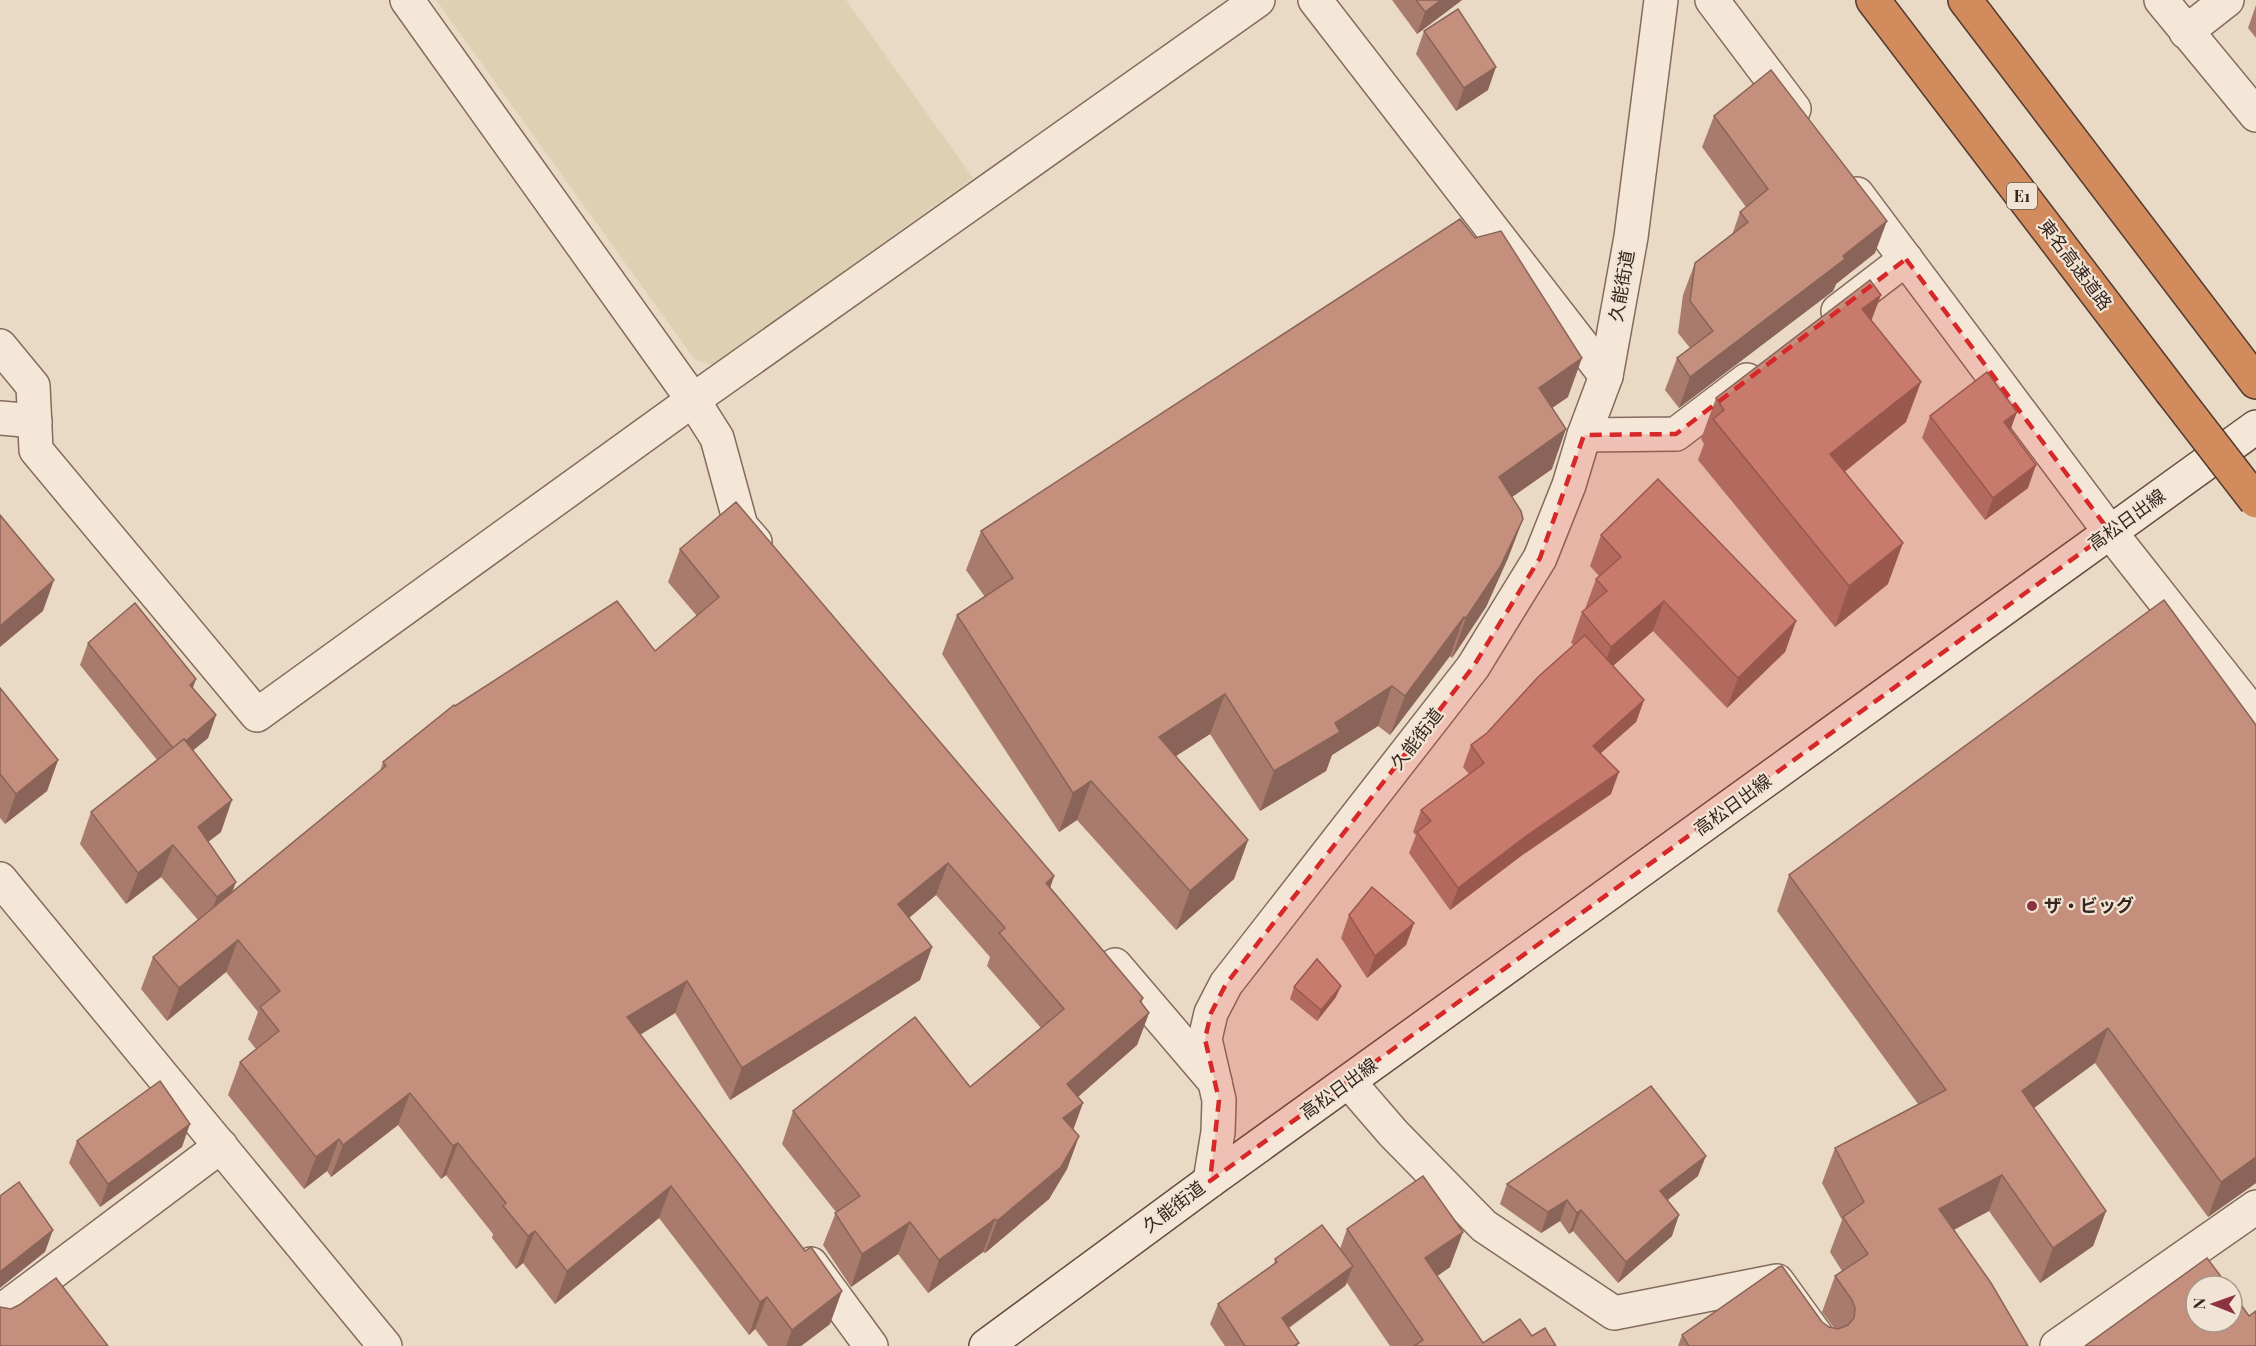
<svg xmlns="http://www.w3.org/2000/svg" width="2256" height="1346" font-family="'Playfair Display','Noto Sans JP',serif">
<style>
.farmland{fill:#dfd0b3}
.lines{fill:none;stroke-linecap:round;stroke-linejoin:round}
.minor-casing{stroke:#836b5d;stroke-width:36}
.tertiary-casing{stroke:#836b5d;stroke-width:36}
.secondary-casing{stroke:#654c40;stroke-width:36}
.motorway-casing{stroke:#513a30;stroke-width:36}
.minor{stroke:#f5e7d7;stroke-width:33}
.tertiary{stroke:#f5e7d7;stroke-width:33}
.secondary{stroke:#f5e7d7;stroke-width:33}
.motorway{stroke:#d28b5d;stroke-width:33}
.motorway-bridge-casing{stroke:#513a30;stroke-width:36;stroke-linecap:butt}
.motorway-bridge{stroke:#d28b5d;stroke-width:33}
.wall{fill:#a97b6c}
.shaded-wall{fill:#8a6458}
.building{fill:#c58f7e;stroke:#8a6458;stroke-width:1.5}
.marked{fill:#d62828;fill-opacity:0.2;stroke:#d62828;stroke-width:4.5;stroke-dasharray:12 8;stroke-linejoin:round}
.poi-dot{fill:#8d3242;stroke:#f2e4d4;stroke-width:2}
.labels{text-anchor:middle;stroke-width:4.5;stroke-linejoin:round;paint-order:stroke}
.shield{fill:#f2e4d4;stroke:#6d5f55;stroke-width:1.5}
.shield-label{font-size:16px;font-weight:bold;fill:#34261f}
.street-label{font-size:18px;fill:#34261f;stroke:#f2e4d4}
.poi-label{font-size:18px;font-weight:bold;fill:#34261f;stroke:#f2e4d4;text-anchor:start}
</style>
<rect width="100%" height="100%" fill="#ead9c5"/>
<polygon class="farmland" points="436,0 846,0 973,178 713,365 695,360"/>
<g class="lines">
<defs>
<g id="minor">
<polyline points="407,0 693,400 717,438 741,526 755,542"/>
<polyline points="1712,0 1794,109"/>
<polyline points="2161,0 2256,115"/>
<polyline points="2186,32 2227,0"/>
<polyline points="1857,194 2110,532 2256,717"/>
<polyline points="1838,311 1906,259"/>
<polyline points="0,346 33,386 36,450 257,715 693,400 1258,0"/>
<polyline points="0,418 35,421"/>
<polyline points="1584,435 1676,434 1747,380"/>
<polyline points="0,879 385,1346"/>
<polyline points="1115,965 1215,1082"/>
<polyline points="1349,1082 1393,1133 1484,1226 1614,1313 1777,1281 1824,1346"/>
<polyline points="1210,1181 1218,1132 1219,1100 1205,1039 1211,1013 1226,984 1473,667 1540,558 1569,485 1584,435 1606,376 1631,237 1661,0"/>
<polyline points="811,1264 871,1346"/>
<polyline points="0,1312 221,1146"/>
<polyline points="2057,1346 2256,1207"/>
</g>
<polyline id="tertiary" points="1315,0 1606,376"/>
<polyline id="secondary" points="986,1346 1210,1181 2256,427"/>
<g id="motorway">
<polyline points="1873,0 2171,391"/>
<polyline points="1965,0 2256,382"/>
</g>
</defs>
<use href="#minor" class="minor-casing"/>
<use href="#tertiary" class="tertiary-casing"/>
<use href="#secondary" class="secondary-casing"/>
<use href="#motorway" class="motorway-casing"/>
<use href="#minor" class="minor"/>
<use href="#tertiary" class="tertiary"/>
<use href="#secondary" class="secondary"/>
<use href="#motorway" class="motorway"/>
<defs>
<polyline id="motorway-bridge" points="2171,391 2256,501"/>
</defs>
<use href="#motorway-bridge" class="motorway-bridge-casing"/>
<use href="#motorway-bridge" class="motorway-bridge"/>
</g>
<g class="wall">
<polygon points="1392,0 1462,0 1417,34"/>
<polygon points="2256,5 2256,38 2248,28"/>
<polygon points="1424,31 1488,90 1456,111 1416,54"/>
<polygon points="1714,116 1875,253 1836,284 1833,291 1679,408 1665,390 1677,358 1690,348 1678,333 1683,295 1695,263 1732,235 1740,212 1746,207 1702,147"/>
<polygon points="1871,321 1906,422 1845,471 1888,584 1835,627 1698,460 1704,444 1701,439 1716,398"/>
<polygon points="1568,397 1552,408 1552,469 1512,497 1523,519 1508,558 1486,607 1452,658 1450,656 1390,735 1378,726 1332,755 1326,771 1260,811 1210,734 1176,756 1248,840 1234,879 1176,930 1077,820 1059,832 942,654 957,615 985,597 966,570 981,531"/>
<polygon points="1930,416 2010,430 2028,488 1985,520 1922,438"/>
<polygon points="1601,535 1796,621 1785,652 1727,708 1653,631 1613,666 1644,700 1636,722 1601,753 1611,794 1521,856 1450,910 1409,853 1416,835 1413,832 1421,810 1469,774 1463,767 1471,745 1487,733 1574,645 1571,643 1582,612 1585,609 1596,579 1599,576 1590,566"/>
<polygon points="680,549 1054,876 1050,888 1149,1013 1137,1045 1078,1097 1073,1130 1079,1136 1067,1169 1049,1199 985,1253 983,1252 928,1293 898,1254 851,1287 823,1245 836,1212 782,1144 793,1111 970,1087 1041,1028 987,966 990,957 936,895 909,918 932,947 920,980 730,1100 675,1013 640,1035 830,1324 801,1346 768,1346 755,1329 749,1335 659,1218 555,1304 523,1263 516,1269 492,1238 493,1234 446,1175 441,1179 398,1125 331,1177 327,1171 304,1189 228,1095 240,1062 256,1049 248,1039 258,1012 226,972 167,1021 141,989 153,957 198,920 161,877 126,904 80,844 91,812 157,760 80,665 88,643 193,689 216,715 208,738 193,750 221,832 208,842 232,892 380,771 383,762 455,706 655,651 697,616 668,582"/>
<polygon points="0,688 58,760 47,791 5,824 0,818"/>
<polygon points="2256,725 2256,1183 2208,1217 2095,1063 2034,1108 2106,1211 2093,1246 2040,1283 1989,1211 1954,1230 2028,1346 1678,1346 1682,1335 1822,1322 1829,1327 1834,1328 1822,1312 1835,1276 1842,1271 1830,1252 1842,1220 1822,1183 1835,1148 1918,1104 1777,911 1789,875"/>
<polygon points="1349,915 1414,923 1406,945 1367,978 1341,938"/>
<polygon points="1294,987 1336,997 1317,1021 1290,999"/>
<polygon points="77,1141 182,1147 100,1207 69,1163"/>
<polygon points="1698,1176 1668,1200 1672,1236 1618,1283 1573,1231 1569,1234 1560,1221 1541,1233 1500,1204 1507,1184"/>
<polygon points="1347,1229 1450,1267 1437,1276 1483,1343 1532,1336 1556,1346 1390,1346 1347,1283 1345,1286 1289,1328 1298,1346 1225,1346 1210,1324 1218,1304 1274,1264 1275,1259 1340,1249"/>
</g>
<g class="shaded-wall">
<polygon points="1441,0 1462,0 1417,34 1425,12"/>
<polygon points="1496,67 1488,90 1456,111 1464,88"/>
<polygon points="1887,221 1875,253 1836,284 1833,291 1679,408 1690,377"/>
<polygon points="1881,295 1866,335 1862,309"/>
<polygon points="1582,358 1568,397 1524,427 1539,388"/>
<polygon points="1921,382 1906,422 1816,495 1830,454"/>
<polygon points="2017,412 2009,434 2004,422"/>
<polygon points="1566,429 1552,469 1485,516 1499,477"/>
<polygon points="2036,465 2028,488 1985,520 1993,498"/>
<polygon points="1523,519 1508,558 1486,607 1452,658 1466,618"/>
<polygon points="1903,543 1888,584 1835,627 1849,586"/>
<polygon points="54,580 43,611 0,647 0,626"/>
<polygon points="1664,601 1653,631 1600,677 1611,647"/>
<polygon points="1464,617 1450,656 1390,735 1405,696"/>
<polygon points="1796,621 1785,652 1727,708 1738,678"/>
<polygon points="196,679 188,702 190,685"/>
<polygon points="1392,686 1378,726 1332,755 1326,771 1260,811 1274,771 1335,723"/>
<polygon points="1225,694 1210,734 1145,776 1159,737"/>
<polygon points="1644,700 1636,722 1585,767 1593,746"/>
<polygon points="216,715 208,738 167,772 175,750"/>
<polygon points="58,760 47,791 5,824 16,794"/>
<polygon points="1619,772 1611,794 1521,856 1450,910 1458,888 1529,834"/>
<polygon points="1091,781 1077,820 1059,832 1073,793"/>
<polygon points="232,800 221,832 186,859 198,827"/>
<polygon points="1248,840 1234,879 1176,930 1190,891"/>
<polygon points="173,845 161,877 126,904 138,873"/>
<polygon points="948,863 936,895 886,937 898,904"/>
<polygon points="1054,876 1043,909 1046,883"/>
<polygon points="236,882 224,914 205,928 217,897"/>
<polygon points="1414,923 1406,945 1367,978 1375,956"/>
<polygon points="238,940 226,972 167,1021 179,988"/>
<polygon points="932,947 920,980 730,1100 742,1068"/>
<polygon points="687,981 675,1013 615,1050 627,1017"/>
<polygon points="1341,986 1336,997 1317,1021 1321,1010"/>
<polygon points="1143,998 1133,1027 1149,1013 1137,1045 1056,1116 1067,1084"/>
<polygon points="2108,1028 2095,1063 2009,1126 2022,1091"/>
<polygon points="410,1093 398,1125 331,1177 343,1145"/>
<polygon points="1083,1103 1071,1136 1063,1118"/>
<polygon points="190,1124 182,1147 100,1207 108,1184"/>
<polygon points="1079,1136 1067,1169 1049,1199 985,1253 997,1221"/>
<polygon points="339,1139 327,1171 304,1189 316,1157"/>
<polygon points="458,1143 446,1175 441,1179 453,1146"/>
<polygon points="1706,1156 1698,1176 1653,1211 1660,1191"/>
<polygon points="2256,1157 2256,1183 2208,1217 2221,1182"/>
<polygon points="2002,1175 1989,1211 1926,1244 1939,1209"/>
<polygon points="671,1186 659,1218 555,1304 567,1271"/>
<polygon points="1567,1200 1560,1221 1541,1233 1548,1212"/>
<polygon points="1581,1210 1573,1231 1569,1234 1577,1213"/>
<polygon points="2106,1211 2093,1246 2040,1283 2053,1248"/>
<polygon points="1679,1215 1672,1236 1618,1283 1626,1262"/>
<polygon points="995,1219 983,1252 928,1293 939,1260"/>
<polygon points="910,1222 898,1254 851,1287 862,1254"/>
<polygon points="53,1230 45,1252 0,1288 0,1272"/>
<polygon points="535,1231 523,1263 516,1269 528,1236"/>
<polygon points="1463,1232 1450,1267 1412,1294 1425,1258"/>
<polygon points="1353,1266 1345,1286 1274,1338 1282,1318"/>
<polygon points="842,1291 830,1324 801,1346 786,1346 792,1330"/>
<polygon points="767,1297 755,1329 749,1335 760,1302"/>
</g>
<g class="building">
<polygon points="1416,0 1441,0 1425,12"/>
<polygon points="1458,9 1496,67 1464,88 1424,31"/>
<polygon points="1771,70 1887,221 1843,256 1845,259 1690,377 1677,358 1713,331 1690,301 1695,263 1748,222 1740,212 1768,189 1714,116"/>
<polygon points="1460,219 1475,238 1501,231 1582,358 1539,388 1566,429 1499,477 1521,511 1523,519 1500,567 1466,618 1464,617 1405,696 1392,686 1335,723 1340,732 1274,771 1225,694 1159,737 1248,840 1190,891 1091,781 1073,793 957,615 1013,578 981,531"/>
<polygon points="1870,280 1881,295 1862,309 1921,382 1830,454 1903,543 1849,586 1713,419 1724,410 1716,398"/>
<polygon points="1987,372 2017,412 2004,422 2036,465 1993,498 1930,416"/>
<polygon points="1658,479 1796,621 1738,678 1664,601 1611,647 1582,612 1607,591 1596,579 1621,557 1601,535"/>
<polygon points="736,502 1054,876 1046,883 1143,998 1140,1001 1149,1013 1067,1084 1083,1103 1063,1118 1079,1136 1061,1167 997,1221 995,1219 939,1260 910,1222 862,1254 835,1213 860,1196 793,1111 915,1017 970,1087 1064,1009 999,933 1005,928 948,863 898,904 932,947 742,1068 687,981 627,1017 805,1251 811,1247 842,1291 792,1330 767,1297 760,1302 671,1186 567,1271 535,1231 528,1236 503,1206 506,1203 458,1143 453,1146 410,1093 343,1145 339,1139 316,1157 240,1062 279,1031 260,1007 280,991 238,940 179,988 153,957 386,766 383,762 454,705 455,706 617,601 655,651 719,597 680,549"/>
<polygon points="0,515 54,580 0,626"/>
<polygon points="2164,600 2256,725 2256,1157 2221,1182 2108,1028 2022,1091 2106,1211 2053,1248 2002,1175 1939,1209 1991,1283 2028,1346 1689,1346 1682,1335 1779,1267 1782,1266 1822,1322 1829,1327 1838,1329 1848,1325 1854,1318 1855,1308 1852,1300 1835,1276 1868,1254 1843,1217 1864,1202 1835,1148 1946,1090 1789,875"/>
<polygon points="135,603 196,679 190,685 216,715 186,741 184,739 173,748 88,643"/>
<polygon points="1585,635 1644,700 1593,746 1619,772 1529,834 1458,888 1417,832 1431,821 1421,810 1484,763 1471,745 1487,733 1538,677"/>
<polygon points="0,688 58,760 16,794 0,774"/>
<polygon points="184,739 232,800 198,827 236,882 217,897 173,845 138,873 91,812"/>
<polygon points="1372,887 1414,923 1375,956 1349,915"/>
<polygon points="1317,959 1341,986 1321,1010 1294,987"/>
<polygon points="160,1081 190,1124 108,1184 77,1141"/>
<polygon points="1651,1086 1706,1156 1660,1191 1679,1215 1626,1262 1581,1210 1577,1213 1567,1200 1548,1212 1507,1184"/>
<polygon points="1423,1176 1463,1232 1425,1258 1483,1343 1520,1319 1532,1336 1545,1328 1556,1346 1414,1346 1423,1340 1347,1229"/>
<polygon points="19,1182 53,1230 0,1272 0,1196"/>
<polygon points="1322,1225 1353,1266 1282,1318 1299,1343 1294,1346 1245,1346 1218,1304 1277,1262 1275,1259"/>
<polygon points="2207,1258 2228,1286 2196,1286 2196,1322 2232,1322 2232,1292 2249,1316 2256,1311 2256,1346 2085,1346"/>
<polygon points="56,1278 108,1346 0,1346 0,1307 11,1309 19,1305"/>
</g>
<path class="marked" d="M1906,259L2110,532L1210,1181L1219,1100L1205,1039L1211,1013L1226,984L1473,667L1540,558L1584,435L1676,434Z"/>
<circle class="poi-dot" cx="2032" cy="906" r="6"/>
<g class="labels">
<rect class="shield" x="2007" y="183" width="30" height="26" rx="4.5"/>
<g class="shield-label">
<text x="2022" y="202">E1</text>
</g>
<g class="street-label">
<text transform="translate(2075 265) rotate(53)" y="6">東名高速道路</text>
<text transform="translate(1622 286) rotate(-80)" y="6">久能街道</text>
<text transform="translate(2127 520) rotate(-36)" y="6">高松日出線</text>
<text transform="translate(1417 739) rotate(-52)" y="6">久能街道</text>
<text transform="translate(1733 805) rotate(-36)" y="6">高松日出線</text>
<text transform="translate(1339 1089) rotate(-36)" y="6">高松日出線</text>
<text transform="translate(1174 1207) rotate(-37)" y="6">久能街道</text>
</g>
<g class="poi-label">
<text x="2044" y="912">ザ・ビッグ</text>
</g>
</g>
<g transform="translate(2214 1304) rotate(271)"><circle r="28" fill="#f2e4d4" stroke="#a6988c" stroke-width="1.5"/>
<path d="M0-4.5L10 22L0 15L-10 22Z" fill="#8d3242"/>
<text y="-9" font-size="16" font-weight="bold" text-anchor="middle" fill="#34261f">N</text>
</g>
</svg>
